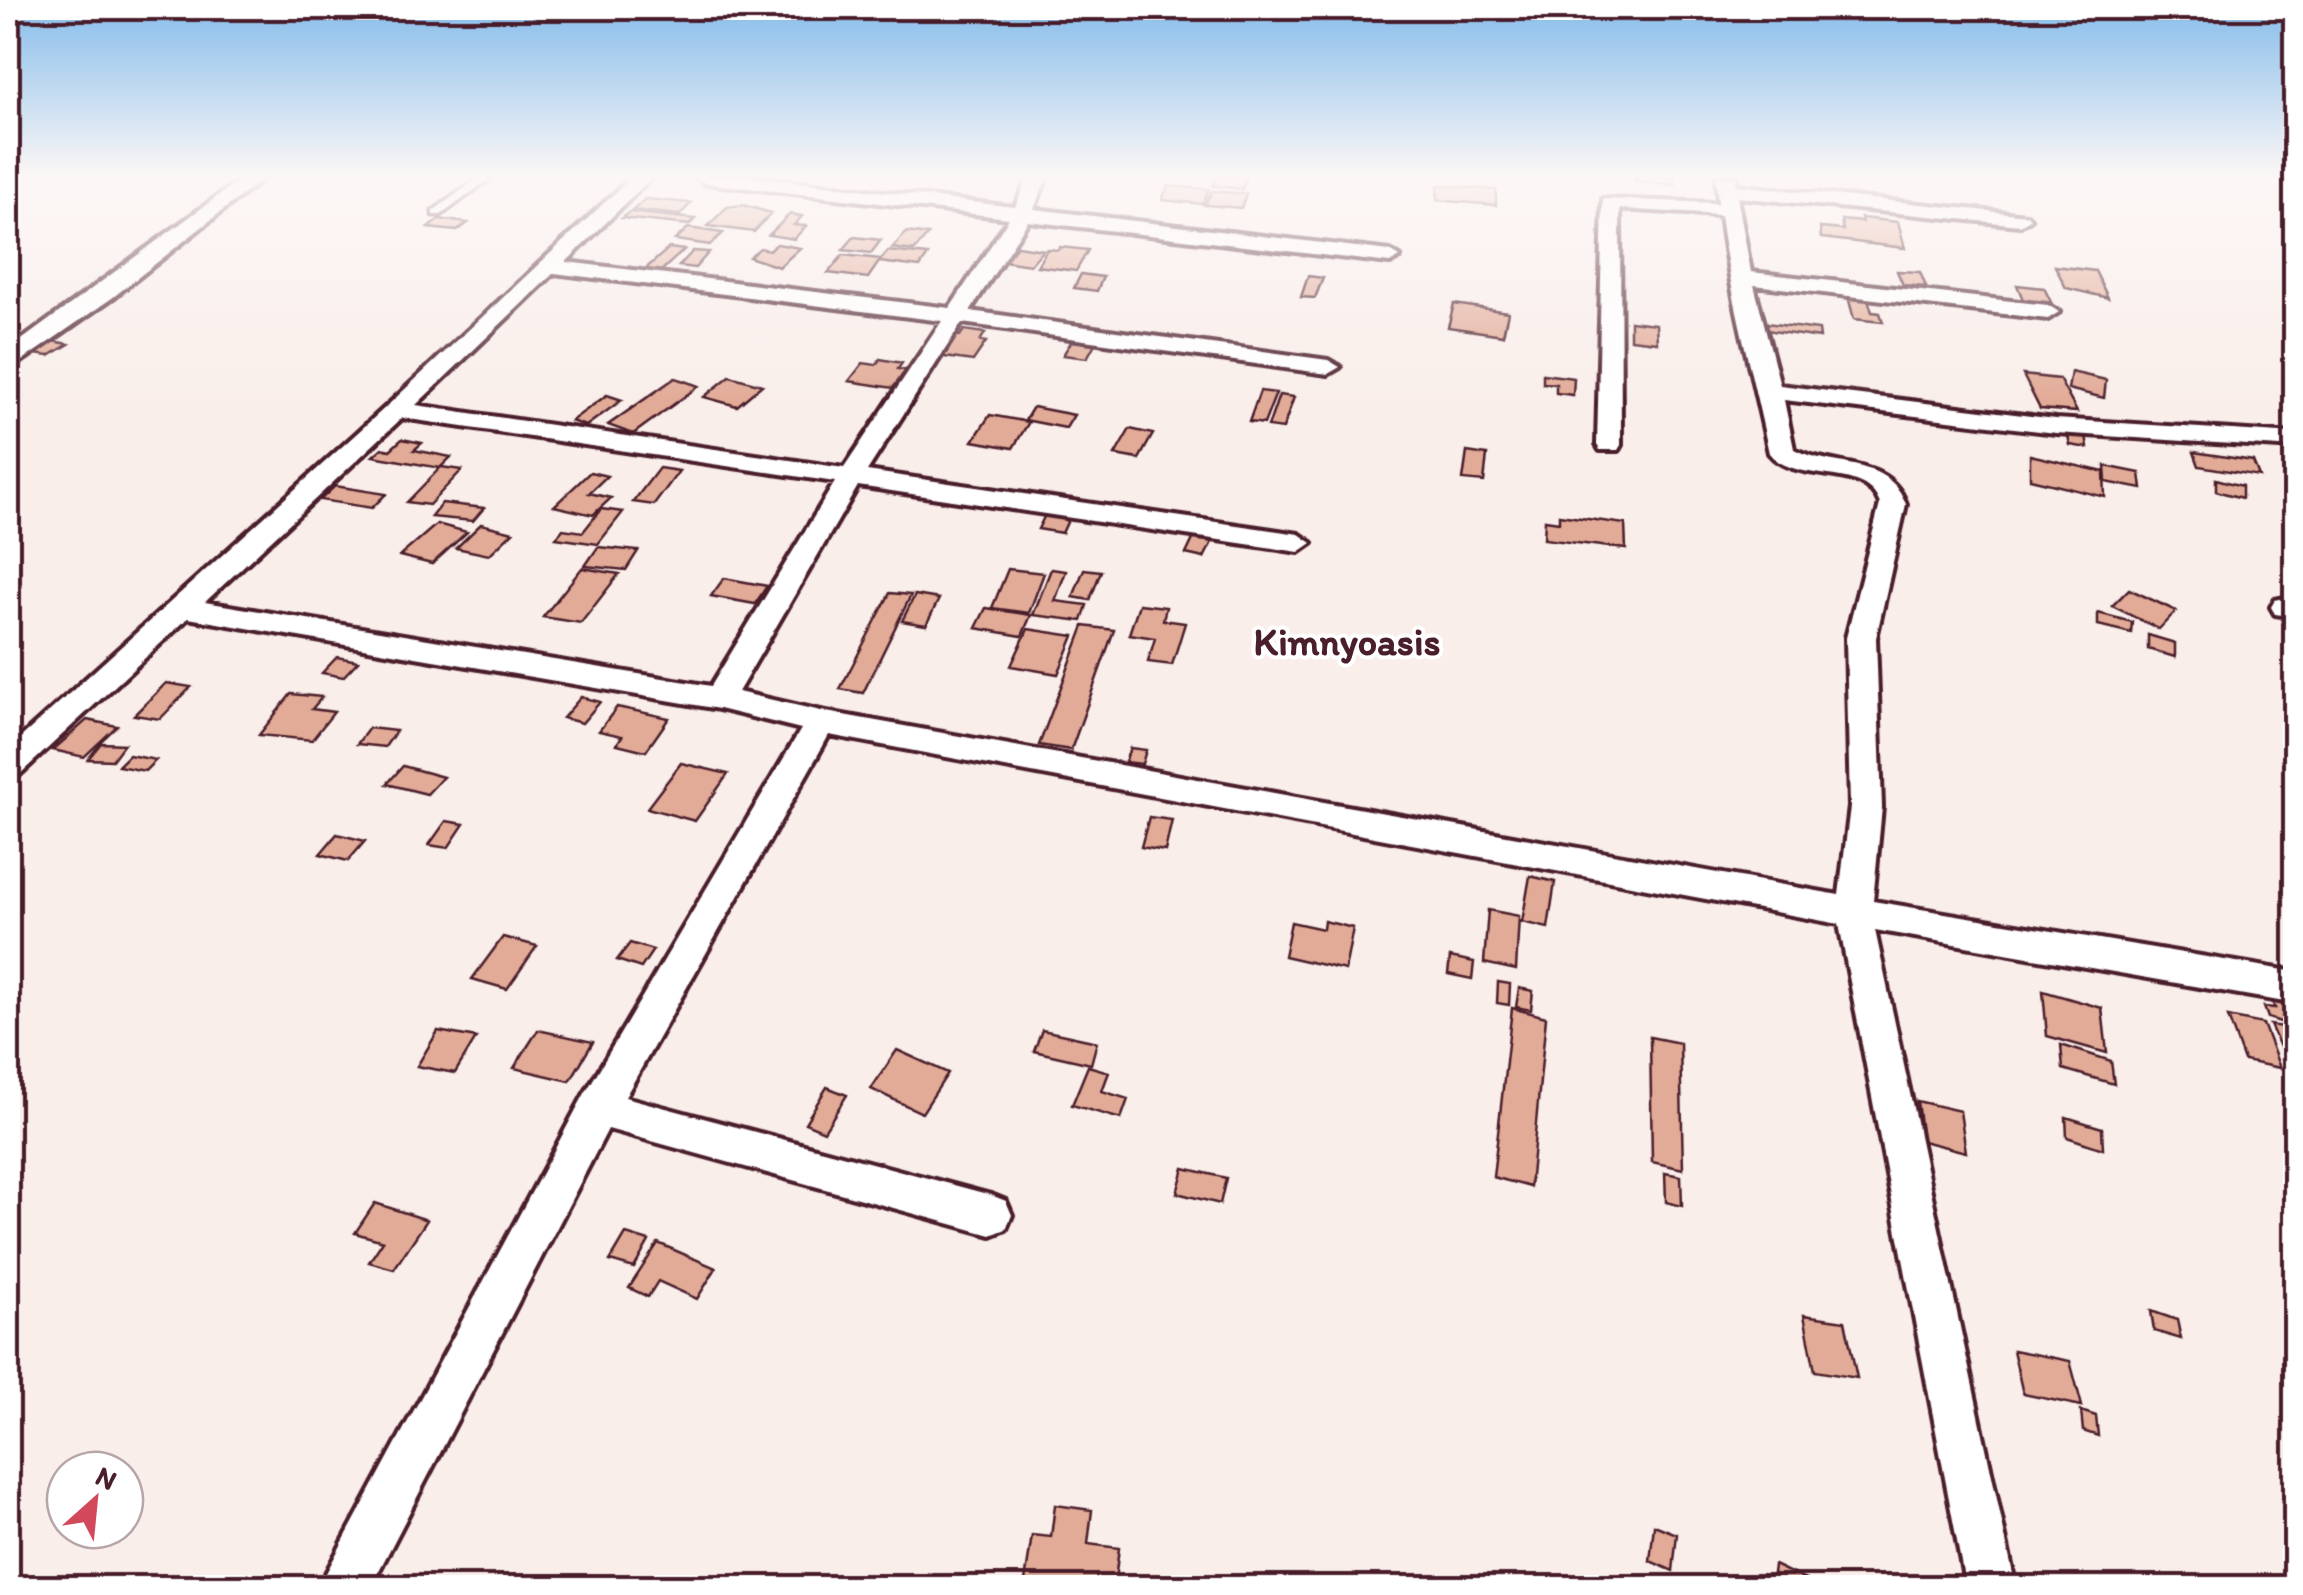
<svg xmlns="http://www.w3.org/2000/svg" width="2303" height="1595" font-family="Itim,sans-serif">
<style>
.building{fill:#e2ab97;stroke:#4a1f2b;stroke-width:2.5}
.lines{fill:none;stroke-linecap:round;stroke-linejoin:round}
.service-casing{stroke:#4a1f2b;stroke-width:7}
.minor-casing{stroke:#4a1f2b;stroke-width:8}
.service{fill:#fff;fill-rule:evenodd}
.minor{fill:#fff;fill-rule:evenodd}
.labels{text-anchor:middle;stroke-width:8;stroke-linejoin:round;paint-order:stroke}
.quarter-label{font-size:38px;font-weight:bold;fill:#4a1f2b;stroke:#fff}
</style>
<rect width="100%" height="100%" fill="#f9eeea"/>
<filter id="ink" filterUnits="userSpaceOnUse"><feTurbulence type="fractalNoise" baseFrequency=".01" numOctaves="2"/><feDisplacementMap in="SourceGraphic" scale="20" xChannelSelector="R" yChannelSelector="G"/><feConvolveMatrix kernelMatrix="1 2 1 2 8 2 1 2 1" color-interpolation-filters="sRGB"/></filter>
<g filter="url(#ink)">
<g class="building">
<polygon points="1217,177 1247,177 1242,189 1213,186"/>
<polygon points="1635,177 1674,177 1675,185 1635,181"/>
<polygon points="1438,185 1496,190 1496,205 1437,200"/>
<polygon points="1168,186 1209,189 1203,204 1162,200"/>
<polygon points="1212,191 1246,194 1241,208 1205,205"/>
<polygon points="645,199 691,203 680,215 633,210"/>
<polygon points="743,205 771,213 754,232 708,226 727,207"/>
<polygon points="629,212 695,219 689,225 622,218"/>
<polygon points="790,214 802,216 794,225 806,226 794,239 769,235"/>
<polygon points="1861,218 1898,222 1905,248 1821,238 1820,228 1843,230 1841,220 1862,222"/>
<polygon points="439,219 468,223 457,231 428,228"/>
<polygon points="688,228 723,233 710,245 675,240"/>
<polygon points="907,232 928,235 914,251 892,248"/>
<polygon points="854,237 881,240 871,253 843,250"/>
<polygon points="777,244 800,248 779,267 749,257 760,248 769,250"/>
<polygon points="1017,246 1043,250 1030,265 1004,261"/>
<polygon points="1060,247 1088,250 1076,271 1037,266 1047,249 1058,250"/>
<polygon points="669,248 684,250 660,272 644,270"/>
<polygon points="693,251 709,252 695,268 679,266"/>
<polygon points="888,251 928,255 920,267 879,262"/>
<polygon points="843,255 881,259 868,278 828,273"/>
<polygon points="2055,266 2095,271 2108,298 2066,288"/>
<polygon points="1897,271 1920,272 1926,287 1903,285"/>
<polygon points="1081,274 1103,277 1097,291 1074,288"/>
<polygon points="1308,276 1323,278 1315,298 1301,297"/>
<polygon points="2017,285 2044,288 2052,304 2024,302"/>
<polygon points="1847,293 1867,296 1872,312 1880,313 1883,322 1854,319"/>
<polygon points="1454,304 1508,312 1503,335 1448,327"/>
<polygon points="1630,321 1656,324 1657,342 1630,339"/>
<polygon points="1766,323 1819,330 1820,338 1766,330"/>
<polygon points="964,330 985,333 980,341 986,342 973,361 937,356 951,335 960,336"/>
<polygon points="1074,337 1097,340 1087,358 1063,355"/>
<polygon points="53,341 69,344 49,356 34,354"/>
<polygon points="880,359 902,363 898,369 906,370 893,388 849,381 863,363 876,365"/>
<polygon points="2071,372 2106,380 2104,398 2068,389"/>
<polygon points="1543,374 1574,378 1573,395 1556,393 1556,384 1543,383"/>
<polygon points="2023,375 2059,379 2077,412 2040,409"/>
<polygon points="730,376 762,385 737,406 704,397"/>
<polygon points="675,378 699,386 633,434 608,425"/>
<polygon points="1260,391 1276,393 1264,424 1249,422"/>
<polygon points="607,395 622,400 586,426 571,421"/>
<polygon points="1279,395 1294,397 1283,429 1268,427"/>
<polygon points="1033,407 1074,415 1066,428 1025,420"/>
<polygon points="990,415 1029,422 1013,448 973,441"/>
<polygon points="1130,429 1153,434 1139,459 1115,455"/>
<polygon points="2067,431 2086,434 2088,448 2070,445"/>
<polygon points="402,439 422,443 414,450 451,457 440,468 373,456 382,448 390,450"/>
<polygon points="1467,452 1487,455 1484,482 1463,480"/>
<polygon points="2194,452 2253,461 2259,476 2199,466"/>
<polygon points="2030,455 2104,472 2105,497 2030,479"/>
<polygon points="2105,466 2140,473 2142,489 2106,482"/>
<polygon points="441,467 462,470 429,505 407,502"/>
<polygon points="659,468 679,471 654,505 633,502"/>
<polygon points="590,472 607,476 589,493 611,498 593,515 554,506"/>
<polygon points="2216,479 2242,486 2242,498 2216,491"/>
<polygon points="335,486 386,494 372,508 320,500"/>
<polygon points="442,503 484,508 473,521 431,517"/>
<polygon points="601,509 623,512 598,544 556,538 563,529 583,532"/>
<polygon points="1045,515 1069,518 1062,533 1038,529"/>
<polygon points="1559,515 1625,524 1626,549 1544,539 1545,520 1559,522"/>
<polygon points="437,524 467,532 432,564 400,556"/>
<polygon points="481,524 513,532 489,555 456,548"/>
<polygon points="1195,535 1214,538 1204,558 1186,554"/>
<polygon points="598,547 638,551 626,570 585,566"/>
<polygon points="582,568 619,574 581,623 543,617"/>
<polygon points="1008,569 1044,573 1029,613 992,608"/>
<polygon points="1051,569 1066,571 1055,601 1087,605 1082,621 1033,615"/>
<polygon points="1084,569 1101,571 1090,600 1073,597"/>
<polygon points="724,578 767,586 755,604 711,596"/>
<polygon points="2129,589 2176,611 2159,629 2112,606"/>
<polygon points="890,593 911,595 863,693 840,689"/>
<polygon points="915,595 939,599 926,625 902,621"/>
<polygon points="1139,604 1166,607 1163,620 1185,623 1172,665 1148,662 1155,638 1129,634"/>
<polygon points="986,608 1031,615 1022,636 976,628"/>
<polygon points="2098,613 2132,622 2131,633 2098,625"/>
<polygon points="1084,626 1114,630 1071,750 1039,745"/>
<polygon points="1028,629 1074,636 1058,674 1011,666"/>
<polygon points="2148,635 2175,643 2175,657 2148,649"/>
<polygon points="337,657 358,661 343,677 322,673"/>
<polygon points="166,683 191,687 160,719 134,715"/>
<polygon points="291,694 322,697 312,709 334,712 312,740 259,735"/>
<polygon points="581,697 600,702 582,723 563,718"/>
<polygon points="617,707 669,718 646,751 617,744 622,736 599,731"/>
<polygon points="87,720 117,726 84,757 53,750"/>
<polygon points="369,728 396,731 385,747 357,744"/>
<polygon points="101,743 124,744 112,760 88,759"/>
<polygon points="1130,748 1146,750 1142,764 1125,762"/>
<polygon points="129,755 156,760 145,771 118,766"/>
<polygon points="681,763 728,774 695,821 647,808"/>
<polygon points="403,766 443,777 427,794 387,784"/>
<polygon points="1149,817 1172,820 1165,851 1141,847"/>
<polygon points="446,821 464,824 448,848 429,845"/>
<polygon points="337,834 365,841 348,861 320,854"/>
<polygon points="1530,876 1555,882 1548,928 1522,922"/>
<polygon points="1488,910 1519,916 1516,970 1484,963"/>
<polygon points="1324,921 1353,928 1345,970 1284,956 1291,922 1323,929"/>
<polygon points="503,937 537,946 507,989 472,979"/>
<polygon points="630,943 653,950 641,968 617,960"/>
<polygon points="1450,957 1474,962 1472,979 1448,974"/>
<polygon points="1498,982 1510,984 1509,1005 1497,1003"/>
<polygon points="1519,988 1533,991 1531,1010 1516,1007"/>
<polygon points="2043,991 2102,1008 2107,1053 2047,1036"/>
<polygon points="2272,1002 2296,1005 2296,1027 2268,1018 2264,1007 2275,1008"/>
<polygon points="1512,1008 1546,1017 1530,1187 1493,1177"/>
<polygon points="2228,1017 2263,1024 2280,1068 2244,1061"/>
<polygon points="2270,1025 2296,1029 2296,1063 2290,1051 2281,1049"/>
<polygon points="538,1030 593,1042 570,1081 514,1068"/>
<polygon points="1042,1030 1097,1042 1091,1064 1034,1051"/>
<polygon points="438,1031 476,1038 455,1073 417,1066"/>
<polygon points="1650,1037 1680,1043 1683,1169 1652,1162"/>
<polygon points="2061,1045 2111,1061 2114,1084 2063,1069"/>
<polygon points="897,1050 948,1073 922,1113 871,1089"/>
<polygon points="1088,1066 1109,1072 1102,1091 1128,1099 1121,1119 1072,1105"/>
<polygon points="827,1087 847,1095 824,1131 805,1123"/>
<polygon points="1917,1101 1960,1111 1966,1152 1922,1141"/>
<polygon points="2066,1117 2102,1128 2103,1149 2067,1137"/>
<polygon points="1184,1168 1226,1178 1220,1204 1177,1193"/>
<polygon points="1665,1173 1681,1176 1682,1206 1666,1202"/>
<polygon points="375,1203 427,1220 394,1269 369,1262 383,1241 355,1233"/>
<polygon points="626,1234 649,1241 634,1268 610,1261"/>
<polygon points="658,1243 716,1268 697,1299 658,1281 648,1297 629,1288"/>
<polygon points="2151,1311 2177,1320 2181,1339 2154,1331"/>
<polygon points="1804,1315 1845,1321 1857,1378 1815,1371"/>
<polygon points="2013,1350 2070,1361 2082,1406 2023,1394"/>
<polygon points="2081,1411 2096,1416 2098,1436 2083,1431"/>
<polygon points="1055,1505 1092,1510 1088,1544 1119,1548 1114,1588 1024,1588 1032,1535 1051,1537"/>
<polygon points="1654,1525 1677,1534 1673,1571 1650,1561"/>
<polygon points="1774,1565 1814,1584 1813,1588 1783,1588 1772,1582"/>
</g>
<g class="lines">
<defs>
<polygon id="service" points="480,177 492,177 441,215 433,215 433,211"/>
<g id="minor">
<polygon points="244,177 265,177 112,298 16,365 8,367 8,350"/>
<path d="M632,177H652L566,262L950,308L1009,218L705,183L696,177H755L1015,207L1028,177H1047L1034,209L1390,251L1400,257L1390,263L1028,221L970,311L1328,360L1340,367L1328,374L962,323L867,471L1299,534L1312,543L1299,552L858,486L738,692L821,711L1839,895L1850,807L1846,638L1880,504C1866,462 1796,486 1769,453C1752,373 1730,294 1720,215L1620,209L1621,445L1618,450H1600L1597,445L1603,199L1718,203L1716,177H1736V185L2027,215L2030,219L2020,225L1737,197L1751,272L2048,305L2059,312L2048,319L1754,285L1780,385L2056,419L2296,434V448L2056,433L1784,400L1794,449C1832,469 1889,456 1906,504L1876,638L1882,807L1873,901L2296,972V1004L1875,930L2016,1588H1966L1839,924L829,735L625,1097L991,1195L1006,1201L1012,1215L1006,1229L991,1235L608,1129L370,1588H318L584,1095L801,729L719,709L188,618L19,775L8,779V749L388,405ZM554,273L942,321L844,468L416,405ZM402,418L835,482L711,686L205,602Z"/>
<polygon points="2285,598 2296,598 2296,617 2275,614 2271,607 2275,600"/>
</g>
</defs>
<use href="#service" class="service-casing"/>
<use href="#minor" class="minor-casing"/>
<use href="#service" class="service"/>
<use href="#minor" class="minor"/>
</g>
</g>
<linearGradient id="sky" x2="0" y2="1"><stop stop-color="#85bceb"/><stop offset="0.44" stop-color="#fcf7f6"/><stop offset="1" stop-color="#fcf7f6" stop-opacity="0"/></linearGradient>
<rect width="2303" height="400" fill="url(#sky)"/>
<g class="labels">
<g class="quarter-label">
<text x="1347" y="655">Kimnyoasis</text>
</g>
</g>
<rect width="2303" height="1595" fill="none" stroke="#fff" stroke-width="40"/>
<rect x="20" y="20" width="2263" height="1555" fill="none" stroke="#4a1f2b" stroke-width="4" filter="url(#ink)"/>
<g transform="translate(95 1500) rotate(27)"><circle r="48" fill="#ffffff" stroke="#b7a5aa" stroke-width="2.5"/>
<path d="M0-8L18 38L0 25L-18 38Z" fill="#d1495b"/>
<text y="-15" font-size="28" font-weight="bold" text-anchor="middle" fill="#4a1f2b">N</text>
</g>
</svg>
